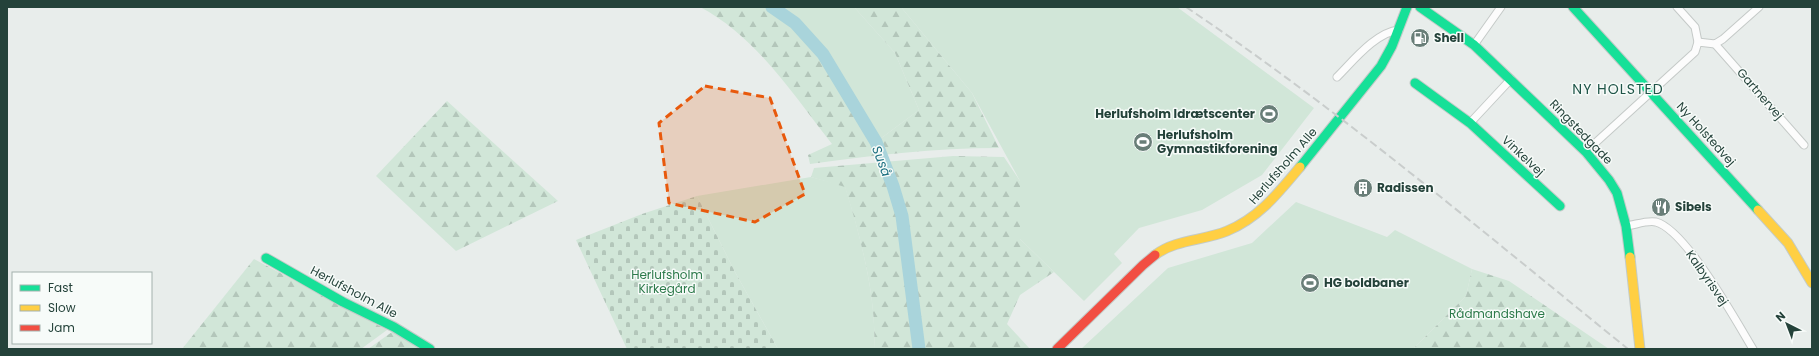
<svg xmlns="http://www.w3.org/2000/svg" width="1819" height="356" font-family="Poppins,sans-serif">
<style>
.green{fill:#d1e6d8}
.forest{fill:url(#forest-firs)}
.cemetery{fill:url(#cemetery-stones)}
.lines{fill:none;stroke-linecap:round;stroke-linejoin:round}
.river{stroke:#a9d4db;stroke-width:13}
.street-casing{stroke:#c5cac8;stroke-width:9}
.fast-casing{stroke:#c3cbc8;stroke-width:11}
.slow-casing{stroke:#c3cbc8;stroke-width:11}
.jam-casing{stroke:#c3cbc8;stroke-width:11}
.street{stroke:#fcfcfc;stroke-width:7}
.fast{stroke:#16e098;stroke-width:9}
.slow{stroke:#ffcf43;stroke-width:9}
.jam{stroke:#f24e42;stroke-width:9}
.rail{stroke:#c9cdcc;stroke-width:2;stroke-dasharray:8 4;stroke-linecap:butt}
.marked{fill:#e8590c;fill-opacity:0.2;stroke:#e8590c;stroke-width:3;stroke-dasharray:8 5;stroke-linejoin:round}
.labels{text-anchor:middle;stroke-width:3;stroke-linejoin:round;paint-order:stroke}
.poi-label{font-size:12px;font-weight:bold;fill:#24423a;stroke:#f7fbf9;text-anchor:start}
.street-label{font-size:12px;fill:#24423a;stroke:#f7fbf9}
.park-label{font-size:12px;fill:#2d7a4b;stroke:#f7fbf9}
.water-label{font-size:13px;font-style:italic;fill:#1c6f80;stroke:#f7fbf9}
.quarter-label{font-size:14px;letter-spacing:1px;fill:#1f5548;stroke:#f7fbf9}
</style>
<defs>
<pattern id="forest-firs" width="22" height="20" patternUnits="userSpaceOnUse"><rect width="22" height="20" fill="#d1e6d8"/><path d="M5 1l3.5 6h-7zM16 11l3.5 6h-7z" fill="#b3c6ba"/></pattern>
<pattern id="cemetery-stones" width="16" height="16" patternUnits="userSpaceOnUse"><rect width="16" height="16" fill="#d1e6d8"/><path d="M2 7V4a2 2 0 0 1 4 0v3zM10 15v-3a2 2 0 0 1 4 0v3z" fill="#b3c6ba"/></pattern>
</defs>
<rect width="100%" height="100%" fill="#e8edeb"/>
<g class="green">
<polygon points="772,7 854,7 895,53 919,110 876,142 823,54 795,23"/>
<polygon points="901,7 1177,7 1314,108 1262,175 1202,210 1139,228 1114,254 1122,263 1084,301 1020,239 1020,181 972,93"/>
<path d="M811,177L845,186C860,235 877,298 874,349H778L735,272L697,196Z"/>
<polygon points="1296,202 1387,237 1395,230 1472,269 1466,296 1413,349 1081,349 1168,268 1252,243"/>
</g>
<g class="forest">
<path d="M700,7H772L795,23L823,54L876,142L919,110L895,53L854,7H901L972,93L999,148C933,148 875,155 810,164L808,155L832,144C793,95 757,37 700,7Z"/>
<polygon points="447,101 558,201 456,251 376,176"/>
<path d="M953,156L1004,157L1020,181V239L1054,272L1020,295L1007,324L1030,349H874C877,298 860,235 845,187L811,177L814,168Z"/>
<polygon points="254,259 387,330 361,349 182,349"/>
<polygon points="1472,269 1509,281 1609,349 1413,349 1466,296"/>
<polygon points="392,332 419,343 426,349 368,349"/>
</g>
<polygon class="cemetery" points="697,196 735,272 778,349 627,349 576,240 642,214"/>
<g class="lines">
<polyline class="river" points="772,7 795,23 823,54 876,142 893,186 902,216 919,349"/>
<defs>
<g id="street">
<polyline points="1677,7 1695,27 1698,42"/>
<polyline points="1715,44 1804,145"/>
<polyline points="1474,45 1501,7"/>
<path d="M1337,77C1353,61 1376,32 1399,30"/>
<polyline points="1470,123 1511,79"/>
<polyline points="1593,145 1695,52 1698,42 1715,44 1723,39 1759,7"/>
<path d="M1626,226C1635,225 1647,220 1656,222C1686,230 1736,321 1753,349"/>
</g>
<g id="fast">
<polyline points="1420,7 1474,45 1586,152 1609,180 1617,193 1626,226 1630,257"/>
<polyline points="1573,7 1758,210"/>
<polyline points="1415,83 1470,123 1560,206"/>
<polyline points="1300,167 1381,66 1392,46 1407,7"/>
<polyline points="266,258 343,302 394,327 430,349"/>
</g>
<g id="slow">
<polyline points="1758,210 1788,243 1812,283"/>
<path d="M1155,255C1176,239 1203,241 1227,231C1259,218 1279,192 1300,167"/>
<polyline points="1630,257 1640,349"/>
</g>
<polyline id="jam" points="1057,349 1143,265 1155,255"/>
</defs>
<use href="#street" class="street-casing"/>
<use href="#fast" class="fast-casing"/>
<use href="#slow" class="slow-casing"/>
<use href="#jam" class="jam-casing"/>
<use href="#street" class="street"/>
<use href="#fast" class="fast"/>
<use href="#slow" class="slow"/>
<use href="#jam" class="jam"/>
<path class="rail" d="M1186,7C1341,111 1483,232 1628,349"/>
</g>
<path class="marked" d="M705,86L770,98L805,194L755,222L669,203L659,123Z"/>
<defs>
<symbol id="fuel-disc" viewBox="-11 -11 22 22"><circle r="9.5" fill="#697e78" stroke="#f7fbf9"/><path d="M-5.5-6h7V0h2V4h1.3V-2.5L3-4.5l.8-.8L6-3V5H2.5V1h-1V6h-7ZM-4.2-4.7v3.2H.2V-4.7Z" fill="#fff"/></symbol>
<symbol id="stadium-disc" viewBox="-11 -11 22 22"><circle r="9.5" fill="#697e78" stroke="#f7fbf9"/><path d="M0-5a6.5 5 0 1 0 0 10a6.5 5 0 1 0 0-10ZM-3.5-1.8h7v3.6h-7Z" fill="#fff"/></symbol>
<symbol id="building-disc" viewBox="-11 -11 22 22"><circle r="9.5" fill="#697e78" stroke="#f7fbf9"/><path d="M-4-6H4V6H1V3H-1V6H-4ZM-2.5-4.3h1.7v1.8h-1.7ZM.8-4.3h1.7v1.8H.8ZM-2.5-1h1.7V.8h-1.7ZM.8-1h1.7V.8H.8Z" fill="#fff"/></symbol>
<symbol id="restaurant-disc" viewBox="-11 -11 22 22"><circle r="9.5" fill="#697e78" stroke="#f7fbf9"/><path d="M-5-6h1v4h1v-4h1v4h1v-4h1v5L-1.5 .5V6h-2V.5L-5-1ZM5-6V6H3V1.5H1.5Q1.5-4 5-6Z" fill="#fff"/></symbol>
</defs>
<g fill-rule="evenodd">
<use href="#fuel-disc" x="1409" y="27" width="22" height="22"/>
<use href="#stadium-disc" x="1258" y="103" width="22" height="22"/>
<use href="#stadium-disc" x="1132" y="131" width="22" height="22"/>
<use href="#building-disc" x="1352" y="177" width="22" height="22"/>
<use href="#restaurant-disc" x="1650" y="196" width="22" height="22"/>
<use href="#stadium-disc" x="1299" y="272" width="22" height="22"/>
</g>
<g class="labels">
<g class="poi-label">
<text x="1434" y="42">Shell</text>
<text x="1255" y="118" text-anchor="end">Herlufsholm Idrætscenter</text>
<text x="1157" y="139">Herlufsholm<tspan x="1157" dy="14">Gymnastikforening</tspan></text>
<text x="1377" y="192">Radissen</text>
<text x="1675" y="211">Sibels</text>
<text x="1324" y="287">HG boldbaner</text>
</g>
<g class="street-label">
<text transform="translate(1760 94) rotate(49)" y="4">Gartnervej</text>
<text transform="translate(1581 132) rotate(46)" y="4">Ringstedgade</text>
<text transform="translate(1706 134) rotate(48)" y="4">Ny Holstedvej</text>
<text transform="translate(1523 156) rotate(43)" y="4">Vinkelvej</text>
<text transform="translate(1283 166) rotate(-49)" y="4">Herlufsholm Alle</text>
<text transform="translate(1707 278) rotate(55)" y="4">Kalbyrisvej</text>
<text transform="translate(354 292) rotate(28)" y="4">Herlufsholm Alle</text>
</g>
<g class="park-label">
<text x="667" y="279">Herlufsholm<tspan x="667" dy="14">Kirkegård</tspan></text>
<text x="1497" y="318">Rådmandshave</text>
</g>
<g class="water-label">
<text transform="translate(882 161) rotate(69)" y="5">Suså</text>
</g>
<g class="quarter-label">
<text x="1618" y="94">NY HOLSTED</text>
</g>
</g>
<rect width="1819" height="356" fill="none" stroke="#24423a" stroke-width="16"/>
<rect x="12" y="272" width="140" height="72" fill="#f7fbf9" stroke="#a3b1ad"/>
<rect x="20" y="285" width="20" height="6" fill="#16e098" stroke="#a3b1ad"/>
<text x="48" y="292" font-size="12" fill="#24423a">Fast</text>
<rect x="20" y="305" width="20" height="6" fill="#ffcf43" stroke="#a3b1ad"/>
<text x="48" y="312" font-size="12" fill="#24423a">Slow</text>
<rect x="20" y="325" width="20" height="6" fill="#f24e42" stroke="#a3b1ad"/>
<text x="48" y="332" font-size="12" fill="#24423a">Jam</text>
<g transform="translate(1787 324) rotate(318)" stroke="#f7fbf9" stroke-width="3" paint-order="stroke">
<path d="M0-3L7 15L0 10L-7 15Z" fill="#24423a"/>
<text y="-6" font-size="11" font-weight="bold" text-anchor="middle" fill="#24423a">N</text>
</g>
</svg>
